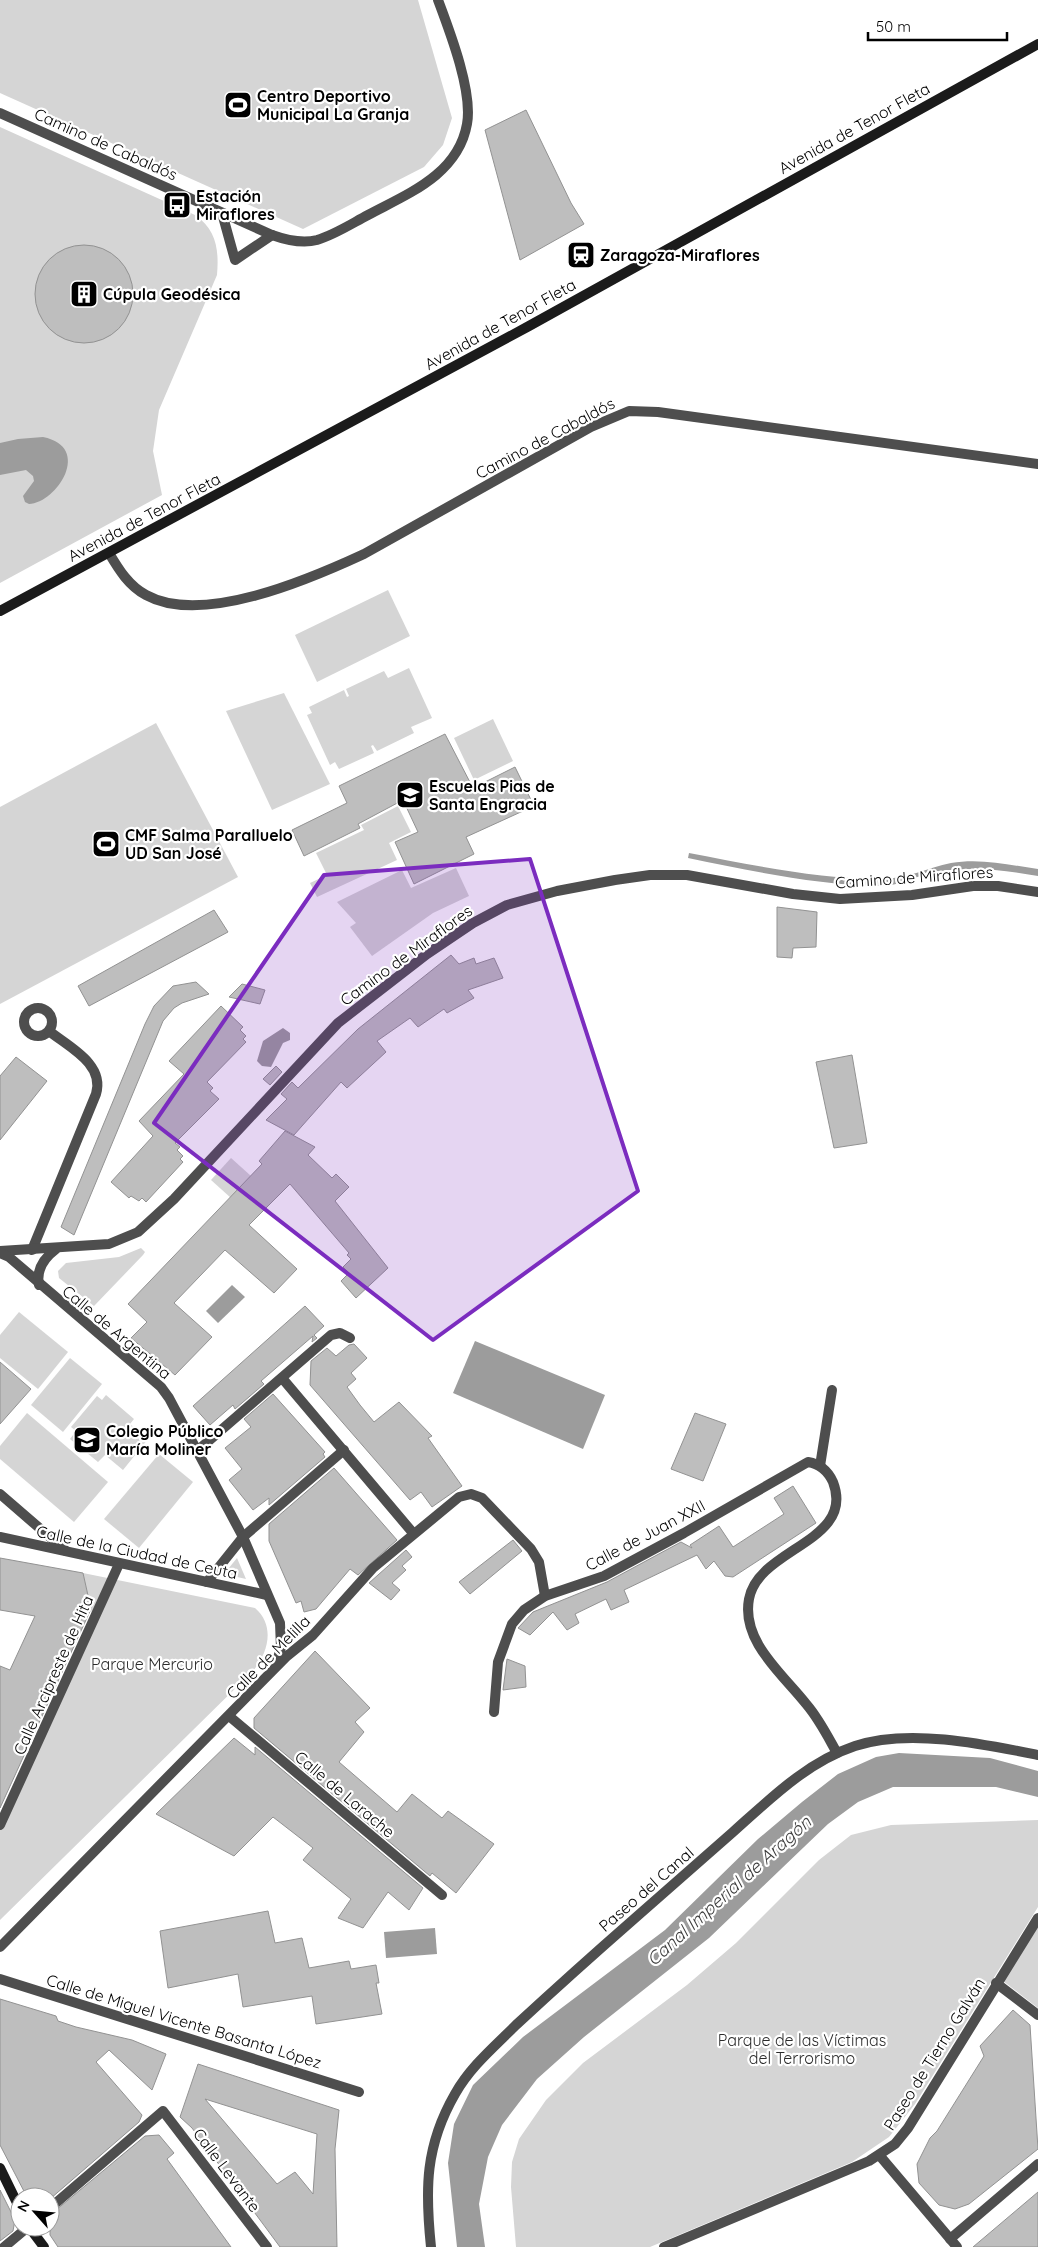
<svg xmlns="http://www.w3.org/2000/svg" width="1038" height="2247" font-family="Quicksand,sans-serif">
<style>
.green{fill:#d5d5d5}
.water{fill:#9c9c9c}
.building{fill:#bebebe;stroke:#929292;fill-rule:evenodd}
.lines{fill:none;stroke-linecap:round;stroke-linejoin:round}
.street{stroke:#4e4e4e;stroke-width:10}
.secondary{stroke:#1b1b1b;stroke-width:10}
.marked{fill:#7b2cbf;fill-opacity:0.2;stroke:#7b2cbf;stroke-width:4;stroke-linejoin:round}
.labels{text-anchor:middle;stroke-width:4.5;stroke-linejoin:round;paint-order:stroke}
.poi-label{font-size:16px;font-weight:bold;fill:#000;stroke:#fff;text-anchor:start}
.street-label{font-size:16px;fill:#000;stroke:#fff}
.park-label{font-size:16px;fill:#2c2c2c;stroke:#fff}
.water-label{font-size:18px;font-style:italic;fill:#3d3d3d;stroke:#fff}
</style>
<rect width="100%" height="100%" fill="#fff"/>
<g class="green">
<polygon points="0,0 418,0 452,118 443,145 424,167 303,229 0,93"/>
<path d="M0,127L195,215C217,230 219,251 217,275L159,410L153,451L162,495L0,583Z"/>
<polygon points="388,590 410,636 317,682 295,635"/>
<polygon points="409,668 432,718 411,727 414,733 377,751 373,745 371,746 374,753 339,769 335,762 330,765 307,715 312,713 309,707 344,690 347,697 349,696 346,689 384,671 388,678"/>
<polygon points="284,693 330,784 272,810 226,711"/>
<polygon points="493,719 513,761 474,780 454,738"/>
<polygon points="156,723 238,877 0,1004 0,807"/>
<polygon points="398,806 411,832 389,843 397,860 317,897 310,883 327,875 316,853 364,830 361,825"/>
<polygon points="456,868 469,896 433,913 372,956 350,927 356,923 337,902 402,870 411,888"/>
<polygon points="231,1158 251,1176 231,1198 211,1180"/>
<polygon points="141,1248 145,1252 143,1255 94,1306 59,1278 58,1271 66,1263 119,1257"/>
<polygon points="19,1312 68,1352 38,1389 0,1358 0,1335"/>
<polygon points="70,1358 102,1384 63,1432 31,1405"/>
<polygon points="106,1395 134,1419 130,1424 148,1439 123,1470 105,1455 98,1462 70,1439 76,1431 71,1427 97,1396 102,1400"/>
<polygon points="27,1413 108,1482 74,1522 0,1459 0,1446"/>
<polygon points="159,1454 193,1482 139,1548 104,1519"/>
<polygon points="237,1558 246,1579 224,1574"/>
<path d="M83,1573L255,1608C275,1625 269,1652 253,1671L0,1920V1816L92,1614Z"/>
<polygon points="1038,1820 1038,1907 915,2104 889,2137 852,2162 650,2247 516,2247 511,2187 512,2162 519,2139 546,2100 583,2063 687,1985 736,1943 819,1860 851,1835 891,1825"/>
<polygon points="1038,1918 1038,2008 999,1978"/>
</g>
<g class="water">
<path d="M43,437C93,447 57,503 29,504L25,502L23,496L34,481L33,476L26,470L0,475V443L18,439Z"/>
<path d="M689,853C752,865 817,879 881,879C905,879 928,868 951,863C981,858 1009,865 1038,869V876C1003,870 971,866 936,872C917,875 900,886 881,886C815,885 752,871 688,858Z"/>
<polygon points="283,1028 290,1033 290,1040 283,1043 271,1067 262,1066 257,1061 263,1041"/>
<polygon points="232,1285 245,1297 218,1323 206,1311"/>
<polygon points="475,1341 605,1395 583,1449 453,1393"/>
<polygon points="899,1753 990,1758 1038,1771 1038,1797 996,1787 893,1787 858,1802 828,1824 709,1938 584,2037 537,2079 502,2125 488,2157 479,2204 485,2247 457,2247 448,2163 454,2124 473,2085 523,2037 665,1930 758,1839 802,1802 838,1774 876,1757"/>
<polygon points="435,1928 437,1954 386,1958 384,1932"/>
</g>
<g class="building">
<polygon points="526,110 571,203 584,224 520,260 485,130"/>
<circle cx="84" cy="294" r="49"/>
<polygon points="445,734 473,788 515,767 534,806 466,837 474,854 414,884 395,842 418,832 403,800 358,824 360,828 304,856 292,830 347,803 339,786"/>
<polygon points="777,907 817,912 816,947 793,948 792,958 777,957"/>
<polygon points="214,910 228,932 89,1006 78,986"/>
<polygon points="451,955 459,964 474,958 476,964 494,958 503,978 468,990 474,998 447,1013 444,1009 418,1027 410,1018 377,1041 386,1052 347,1088 341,1082 294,1135 266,1120 287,1099 281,1094 292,1082 298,1088 358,1029"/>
<polygon points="196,982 209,994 182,1003 174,1008 163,1021 74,1235 61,1227 145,1024 154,1006 173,986"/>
<polygon points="242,984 265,990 260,1004 229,997"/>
<polygon points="221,1006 243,1027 240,1030 246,1036 243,1039 246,1042 207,1082 213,1088 210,1091 219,1099 175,1143 180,1147 177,1150 183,1156 180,1159 183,1162 146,1202 142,1198 139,1201 131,1196 129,1198 111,1182 153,1136 139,1121 184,1074 169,1061"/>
<polygon points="852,1055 867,1143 834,1148 816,1062"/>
<polygon points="16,1057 47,1081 0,1140 0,1076"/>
<polygon points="276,1066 282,1072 270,1085 263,1079"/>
<polygon points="285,1131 315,1147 308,1155 332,1178 336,1174 349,1187 335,1201 388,1268 356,1298 341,1281 349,1273 343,1267 351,1259 347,1255 349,1253 290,1184 249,1225 297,1269 274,1293 225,1250 174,1303 212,1337 175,1375 131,1338 147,1322 128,1304 262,1164 259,1161"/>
<polygon points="305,1306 324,1326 314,1335 317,1338 312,1342 313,1336 261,1381 264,1384 235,1409 233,1405 210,1425 193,1406"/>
<polygon points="354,1344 367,1358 351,1373 356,1379 347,1387 360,1405 374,1422 399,1402 432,1436 428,1438 462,1486 432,1507 421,1492 410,1500 310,1385 311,1361 327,1348 336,1356 349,1345"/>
<polygon points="0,1362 31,1389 0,1424"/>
<polygon points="273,1394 325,1452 323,1454 325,1457 269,1505 269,1498 253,1510 229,1480 242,1469 225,1448 251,1427 244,1419"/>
<polygon points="695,1413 726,1424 703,1481 671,1469"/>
<polygon points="334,1468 397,1540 358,1575 350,1569 316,1609 304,1612 301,1601 296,1603 269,1541 269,1524"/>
<polygon points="793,1486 816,1523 733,1577 725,1576 714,1561 706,1569 697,1555 624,1590 629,1602 611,1610 606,1599 575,1614 579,1623 567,1630 553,1612 530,1635 518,1628 533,1612 607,1582 681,1542 692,1548 690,1545 719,1526 733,1547 784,1514 774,1498"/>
<polygon points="513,1540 522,1551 470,1594 459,1582"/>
<polygon points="406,1550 412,1557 402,1566 406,1570 392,1583 400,1590 391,1600 369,1583"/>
<polygon points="0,1558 83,1573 91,1609 0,1808 0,1666 10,1670 35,1616 0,1610"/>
<polygon points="315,1651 370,1708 355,1722 364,1732 339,1762 397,1812 412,1794 442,1818 448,1811 494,1844 456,1893 432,1873 430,1876 254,1728 254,1718"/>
<polygon points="507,1659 525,1666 526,1687 503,1690"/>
<polygon points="234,1738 255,1755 255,1747 423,1888 409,1910 388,1892 363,1928 338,1918 351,1899 303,1860 313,1848 273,1817 234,1856 156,1814"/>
<polygon points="268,1911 275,1943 302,1938 309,1968 349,1961 351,1969 376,1965 379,1983 376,1983 382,2014 316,2024 312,1996 243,2007 238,1974 168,1988 160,1931"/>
<polygon points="0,1999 56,2016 58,2021 76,2027 132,2040 166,2054 152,2090 109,2050 96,2062 142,2115 139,2122 50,2199 50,2197 27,2197 0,2145"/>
<polygon points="1013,2010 1030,2025 1038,2149 969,2204 955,2209 939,2205 919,2183 917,2164 930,2138 937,2131 984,2056 980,2046"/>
<path d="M198,2064L339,2110L335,2149L337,2247H280L192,2128L180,2117ZM205,2099L317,2134L313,2194L295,2172L277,2184Z"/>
<polygon points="159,2135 174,2153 167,2159 231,2247 58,2247 50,2235 50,2215 145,2136"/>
<polygon points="0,2190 15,2220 13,2231 0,2241"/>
<polygon points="1038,2192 1038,2247 973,2247"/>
</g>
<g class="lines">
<g class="street">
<path d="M0,113L272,235C286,240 302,244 317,240C334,235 351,224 368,215C407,194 458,175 467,124C473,92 450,32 438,0"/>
<polyline points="222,213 235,260 272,235"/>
<path d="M109,553C119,570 129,586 146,595C202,626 310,579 364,554L591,427L629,411L658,412L1038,464"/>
<circle cx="38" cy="1022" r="14"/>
<path d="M32,1250L96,1094C105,1064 69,1047 49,1031"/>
<polyline points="0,1251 109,1244 138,1232 174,1199 338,1023 427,954 473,923 507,905 557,891 615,880 650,875 687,875 793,894 840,899 912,895 973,886 998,886 1038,892"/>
<polyline points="0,1253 9,1257 161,1387 169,1398 243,1537 280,1623 281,1648 276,1664"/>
<path d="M39,1285C36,1270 44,1258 56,1249"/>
<polyline points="282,1378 413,1533"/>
<polyline points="197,1451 331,1335 340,1333 350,1338"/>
<polyline points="820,1466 832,1390"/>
<polyline points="0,1494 66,1551"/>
<polyline points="0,1537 267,1595"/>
<polyline points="207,1582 243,1537 344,1450"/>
<path d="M494,1712L498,1662L512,1624L524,1610L545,1596L604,1576L684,1533L808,1462C820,1464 828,1471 833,1482C856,1542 758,1548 749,1599C741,1642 784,1675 807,1705C819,1719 828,1737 837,1753"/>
<polyline points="229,1716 442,1895"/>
<polyline points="0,1825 119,1564"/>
<polyline points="0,1947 287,1656 313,1635 373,1568 459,1497 471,1494 482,1498 531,1549 539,1562 545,1596"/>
<polyline points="0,1979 359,2092"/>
<polyline points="996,1983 1038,2015"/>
<polyline points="880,2156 957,2247"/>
<polyline points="50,2208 163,2111 267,2247"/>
<polyline points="950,2239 1038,2164"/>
<polyline points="4,2247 28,2227"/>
<path d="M431,2247C425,2189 425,2146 455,2094C470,2067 494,2047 516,2025C555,1989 594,1954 634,1919C667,1890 700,1861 733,1832C770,1799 807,1762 855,1746C908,1728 984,1744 1038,1755"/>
<polyline points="664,2247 869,2161 895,2144 908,2128 1038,1918"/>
</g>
<g class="secondary">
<polyline points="0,611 529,326 1038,44"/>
<polyline points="0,2168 20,2209"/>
<polyline points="29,2227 44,2247"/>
</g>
</g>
<path class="marked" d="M530,859L638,1191L433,1340L154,1123L324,875Z"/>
<defs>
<symbol id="stadium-square" viewBox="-11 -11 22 22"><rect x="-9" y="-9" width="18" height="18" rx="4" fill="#000" stroke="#fff"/><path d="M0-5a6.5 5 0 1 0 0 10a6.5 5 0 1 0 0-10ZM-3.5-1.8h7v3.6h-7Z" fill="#fff"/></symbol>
<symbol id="bus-square" viewBox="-11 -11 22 22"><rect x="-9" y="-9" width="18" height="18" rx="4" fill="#000" stroke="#fff"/><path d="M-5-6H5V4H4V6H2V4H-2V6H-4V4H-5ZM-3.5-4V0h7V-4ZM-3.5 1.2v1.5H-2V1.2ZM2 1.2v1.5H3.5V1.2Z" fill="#fff"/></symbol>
<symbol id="station-square" viewBox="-11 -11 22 22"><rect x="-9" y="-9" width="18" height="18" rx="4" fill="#000" stroke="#fff"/><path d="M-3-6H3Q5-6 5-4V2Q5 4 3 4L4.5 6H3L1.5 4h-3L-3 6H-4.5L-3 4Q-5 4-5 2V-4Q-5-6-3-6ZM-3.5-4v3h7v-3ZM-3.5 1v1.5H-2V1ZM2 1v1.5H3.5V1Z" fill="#fff"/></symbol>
<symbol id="building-square" viewBox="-11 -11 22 22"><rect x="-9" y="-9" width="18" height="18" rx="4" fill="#000" stroke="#fff"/><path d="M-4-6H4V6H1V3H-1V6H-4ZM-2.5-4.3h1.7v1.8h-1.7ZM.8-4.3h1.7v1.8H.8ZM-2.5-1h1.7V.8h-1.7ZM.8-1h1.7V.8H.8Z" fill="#fff"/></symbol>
<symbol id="school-square" viewBox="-11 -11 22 22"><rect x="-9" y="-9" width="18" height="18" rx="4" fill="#000" stroke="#fff"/><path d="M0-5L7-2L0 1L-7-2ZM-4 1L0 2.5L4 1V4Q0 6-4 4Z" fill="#fff"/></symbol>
</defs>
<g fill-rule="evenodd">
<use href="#stadium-square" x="222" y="89" width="32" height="32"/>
<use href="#bus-square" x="161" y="189" width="32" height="32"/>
<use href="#station-square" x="565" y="239" width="32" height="32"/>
<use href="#building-square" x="68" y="278" width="32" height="32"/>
<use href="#school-square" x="394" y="779" width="32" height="32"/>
<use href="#stadium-square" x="90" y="828" width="32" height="32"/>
<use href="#school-square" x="71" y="1424" width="32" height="32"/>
</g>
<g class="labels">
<g class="poi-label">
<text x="257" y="102">Centro Deportivo<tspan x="257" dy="18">Municipal La Granja</tspan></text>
<text x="196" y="202">Estación<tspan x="196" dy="18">Miraflores</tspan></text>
<text x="600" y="261">Zaragoza-Miraflores</text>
<text x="103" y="300">Cúpula Geodésica</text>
<text x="429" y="792">Escuelas Pias de<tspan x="429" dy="18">Santa Engracia</tspan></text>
<text x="125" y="841">CMF Salma Paralluelo<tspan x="125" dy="18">UD San José</tspan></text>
<text x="106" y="1437">Colegio Público<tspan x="106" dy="18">María Moliner</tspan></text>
</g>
<g class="street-label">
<text transform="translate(854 128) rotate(-29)" y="6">Avenida de Tenor Fleta</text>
<text transform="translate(106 144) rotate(24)" y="6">Camino de Cabaldós</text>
<text transform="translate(500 324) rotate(-29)" y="6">Avenida de Tenor Fleta</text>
<text transform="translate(545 438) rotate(-28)" y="6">Camino de Cabaldós</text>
<text transform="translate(144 517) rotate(-28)" y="6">Avenida de Tenor Fleta</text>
<text transform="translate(914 877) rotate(-4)" y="6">Camino de Miraflores</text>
<text transform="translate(406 955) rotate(-36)" y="6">Camino de Miraflores</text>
<text transform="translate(117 1332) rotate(40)" y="6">Calle de Argentina</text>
<text transform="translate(645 1535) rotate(-28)" y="6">Calle de Juan XXII</text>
<text transform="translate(137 1552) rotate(12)" y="6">Calle de la Ciudad de Ceuta</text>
<text transform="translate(268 1657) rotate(-45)" y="6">Calle de Melilla</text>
<text transform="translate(53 1675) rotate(-66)" y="6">Calle Arcipreste de Hita</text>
<text transform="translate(345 1794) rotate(40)" y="6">Calle de Larache</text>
<text transform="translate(646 1889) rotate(-41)" y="6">Paseo del Canal</text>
<text transform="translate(184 2021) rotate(17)" y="6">Calle de Miguel Vicente Basanta López</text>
<text transform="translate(934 2054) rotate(-58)" y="6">Paseo de Tierno Galván</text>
<text transform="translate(227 2170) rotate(53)" y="6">Calle Levante</text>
</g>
<g class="park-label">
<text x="152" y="1670">Parque Mercurio</text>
<text x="802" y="2046">Parque de las Víctimas<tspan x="802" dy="18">del Terrorismo</tspan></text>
</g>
<g class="water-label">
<text transform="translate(729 1891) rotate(-42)" y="6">Canal Imperial de Aragón</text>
</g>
</g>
<g transform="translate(35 2212) rotate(297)"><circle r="24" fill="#ffffff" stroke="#999999"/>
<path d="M0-4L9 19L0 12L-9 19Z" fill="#000000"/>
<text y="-8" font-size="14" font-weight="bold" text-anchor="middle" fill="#000000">N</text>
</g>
<path d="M868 32v8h139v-8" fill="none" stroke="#000000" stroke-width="2.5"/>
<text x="876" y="32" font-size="15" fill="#000000" stroke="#ffffff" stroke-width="4" paint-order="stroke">50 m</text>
</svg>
